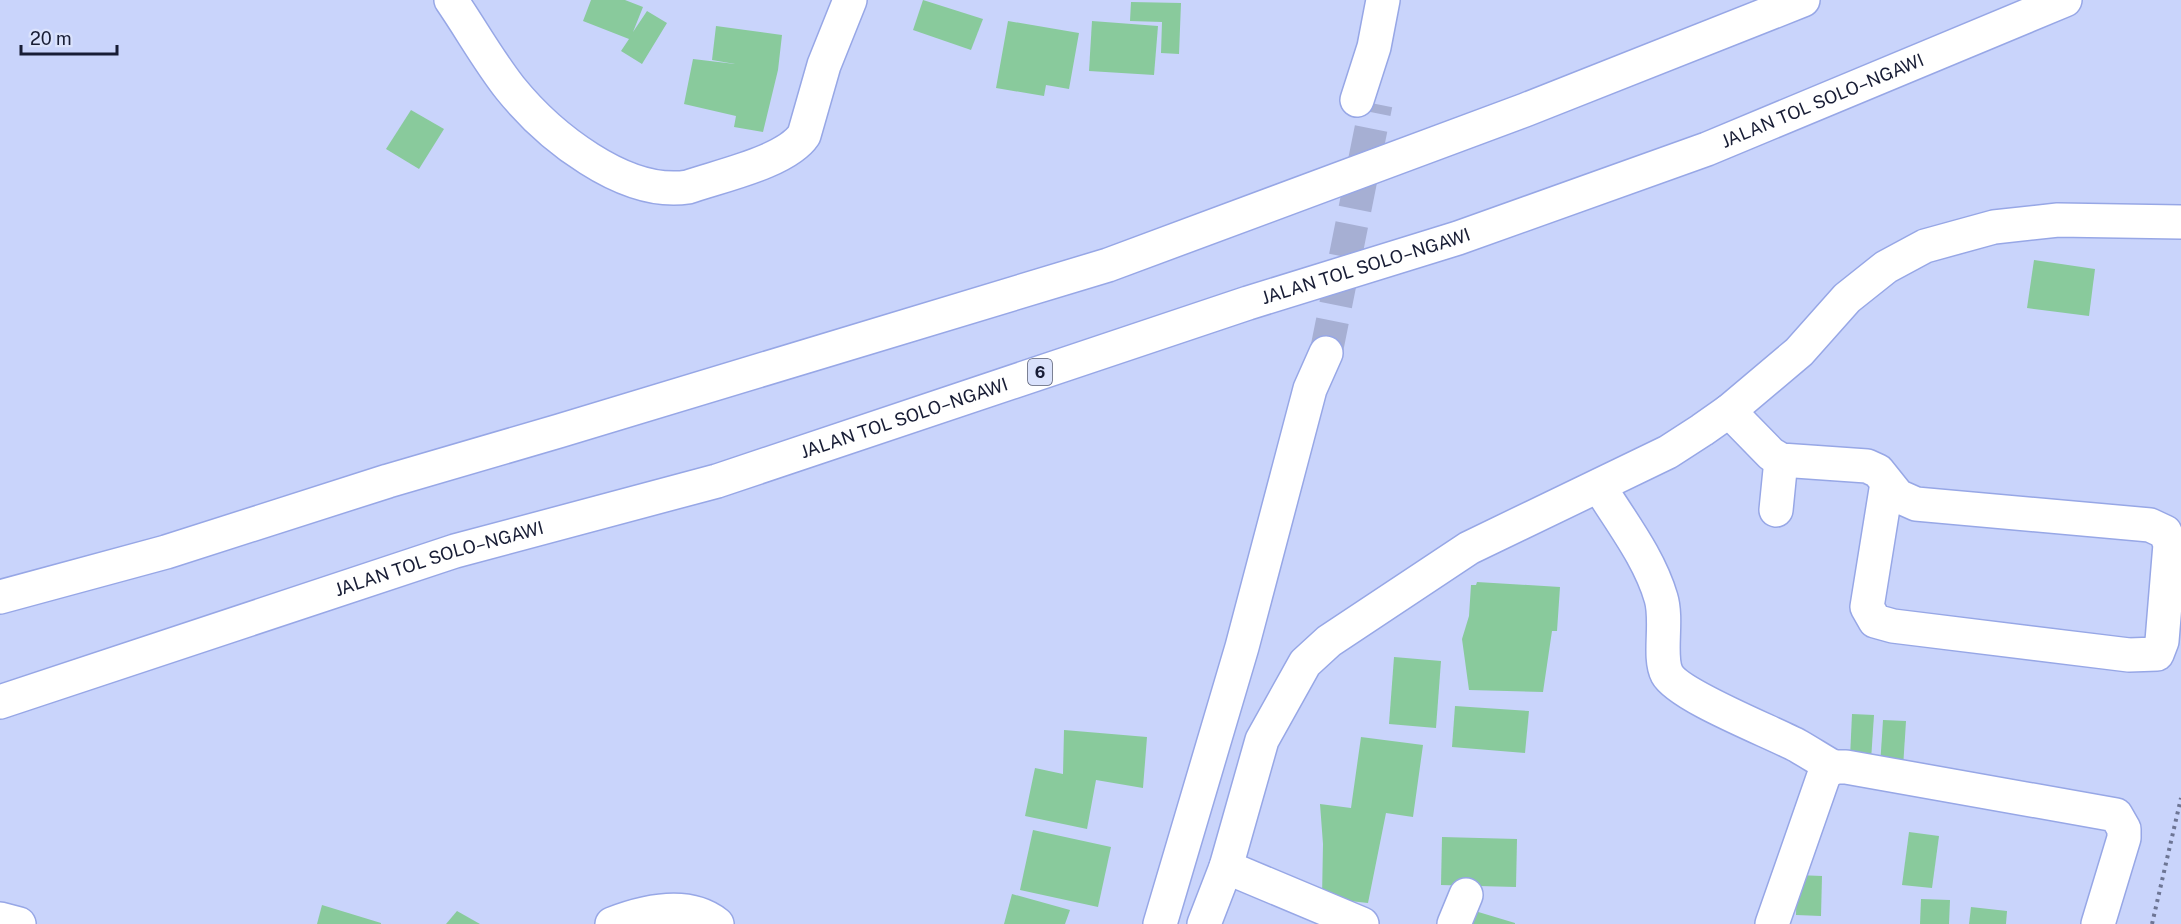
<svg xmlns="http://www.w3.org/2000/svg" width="2181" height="924" font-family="'Public Sans',sans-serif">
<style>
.building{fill:#89ca9c}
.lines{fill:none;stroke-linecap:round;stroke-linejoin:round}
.minor-tunnel{stroke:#a6afd3;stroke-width:33;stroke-dasharray:33 16;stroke-linecap:butt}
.minor-casing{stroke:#97a7e6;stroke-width:36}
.highway-casing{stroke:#97a7e6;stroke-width:36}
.path{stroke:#6d7594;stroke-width:4;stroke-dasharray:3 4.5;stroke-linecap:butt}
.minor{stroke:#fff;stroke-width:33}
.highway{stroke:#fff;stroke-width:33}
.labels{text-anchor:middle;stroke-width:4.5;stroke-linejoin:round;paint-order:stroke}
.shield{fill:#dae2fc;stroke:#525871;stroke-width:1.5}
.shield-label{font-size:16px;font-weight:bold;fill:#181d35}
.street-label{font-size:18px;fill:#181d35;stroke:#dae2fc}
</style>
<rect width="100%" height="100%" fill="#c9d4fb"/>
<g class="building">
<polygon points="591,0 625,0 643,7 633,32 647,11 667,23 642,64 621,51 629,39 583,21"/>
<polygon points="923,0 983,19 971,50 913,30"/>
<polygon points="1131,2 1181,3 1179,54 1161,53 1162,22 1130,21"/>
<polygon points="1008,21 1079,33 1069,89 1046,85 1044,96 996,88"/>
<polygon points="1092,21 1158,26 1154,75 1089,71"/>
<polygon points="716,26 782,35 778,70 763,132 734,127 736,116 684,104 693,59 735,64 712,60"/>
<polygon points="411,110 444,129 419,169 386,149"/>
<polygon points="2034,260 2095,269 2089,316 2027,308"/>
<polygon points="1477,582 1560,587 1557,631 1552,631 1543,692 1469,690 1462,639 1469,616 1471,585 1476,585"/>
<polygon points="1394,657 1441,661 1436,728 1389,724"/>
<polygon points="1455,706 1529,711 1525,753 1452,747"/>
<polygon points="1852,714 1874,715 1871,760 1850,758"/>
<polygon points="1883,720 1906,721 1903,768 1880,767"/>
<polygon points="1064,730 1147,737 1143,788 1096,780 1087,829 1025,816 1035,768 1063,774"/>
<polygon points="1361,737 1423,745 1413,817 1386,813 1368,903 1322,898 1323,844 1320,804 1351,808"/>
<polygon points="1033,830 1111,847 1098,907 1020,890"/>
<polygon points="1909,832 1939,836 1932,888 1902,885"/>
<polygon points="1442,837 1517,839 1516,887 1441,885"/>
<polygon points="1797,875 1822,876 1821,916 1796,915"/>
<polygon points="1012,894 1070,910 1065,924 1004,924"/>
<polygon points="1921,899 1950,900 1949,924 1920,924"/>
<polygon points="322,905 381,923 381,924 317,924"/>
<polygon points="1971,907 2007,911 2006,924 1969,924"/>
<polygon points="1465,908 1515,923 1515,924 1460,924"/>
<polygon points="457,911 480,924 446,924"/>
</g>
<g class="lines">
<polyline class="minor-tunnel" points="1326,353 1376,104"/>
<defs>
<g id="minor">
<path d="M451,0C471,29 488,60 510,88C548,135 624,197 688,187C719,176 786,162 804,135L824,65L850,0"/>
<polyline points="1357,100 1374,47 1383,0"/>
<polyline points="1729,411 1771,454 1781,460 1867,466 1878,471 1898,496 1916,504 2150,525 2165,532 2170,544 2162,641 2157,654 2129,655 1893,626 1875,621 1867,607 1887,483"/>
<path d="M1599,486C1621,522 1649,557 1661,598C1668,621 1658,657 1667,674C1679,696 1772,732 1798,746C1810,753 1821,760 1833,767L1824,775L1772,924"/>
<polyline points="1776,510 1781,460"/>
<polyline points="1833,767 1846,767 2116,815 2124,829 2124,838 2098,924"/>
<polyline points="1226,867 1362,924"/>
<polyline points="0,919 19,924"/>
<path d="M612,924C643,912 688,901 717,924"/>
<polyline points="1160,924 1242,647 1310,389 1326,353"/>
<polyline points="1204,924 1226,867 1262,740 1305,663 1329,641 1469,548 1668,452 1702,430 1729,411 1799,352 1847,298 1886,267 1925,246 1994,227 2058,220 2181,222"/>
<polyline points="1454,924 1466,895"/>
</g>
<g id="highway">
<polyline points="0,597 166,552 388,481 559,431 1108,265 1525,110 1803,0"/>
<path id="s1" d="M0,702L455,551L717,481L1248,303L1458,238L1707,149L2065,0"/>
</g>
</defs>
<use href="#minor" class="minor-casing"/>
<use href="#highway" class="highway-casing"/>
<polyline class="path" points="2152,924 2181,798"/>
<use href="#minor" class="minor"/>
<use href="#highway" class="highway"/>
</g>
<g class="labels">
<rect class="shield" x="1028" y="359" width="24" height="26" rx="4.5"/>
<g class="shield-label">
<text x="1040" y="378">6</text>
</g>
<g class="street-label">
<text dy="6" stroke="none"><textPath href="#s1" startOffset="1920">JALAN TOL SOLO–NGAWI</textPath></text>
<text dy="6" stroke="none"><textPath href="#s1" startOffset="1434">JALAN TOL SOLO–NGAWI</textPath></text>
<text dy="6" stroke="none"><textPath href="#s1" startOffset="948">JALAN TOL SOLO–NGAWI</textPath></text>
<text dy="6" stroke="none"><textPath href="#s1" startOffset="462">JALAN TOL SOLO–NGAWI</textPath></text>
</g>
</g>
<path d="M21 45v9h96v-9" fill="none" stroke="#181d35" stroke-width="3"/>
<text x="30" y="45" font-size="18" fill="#181d35" stroke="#dae2fc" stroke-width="4.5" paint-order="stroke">20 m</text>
</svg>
